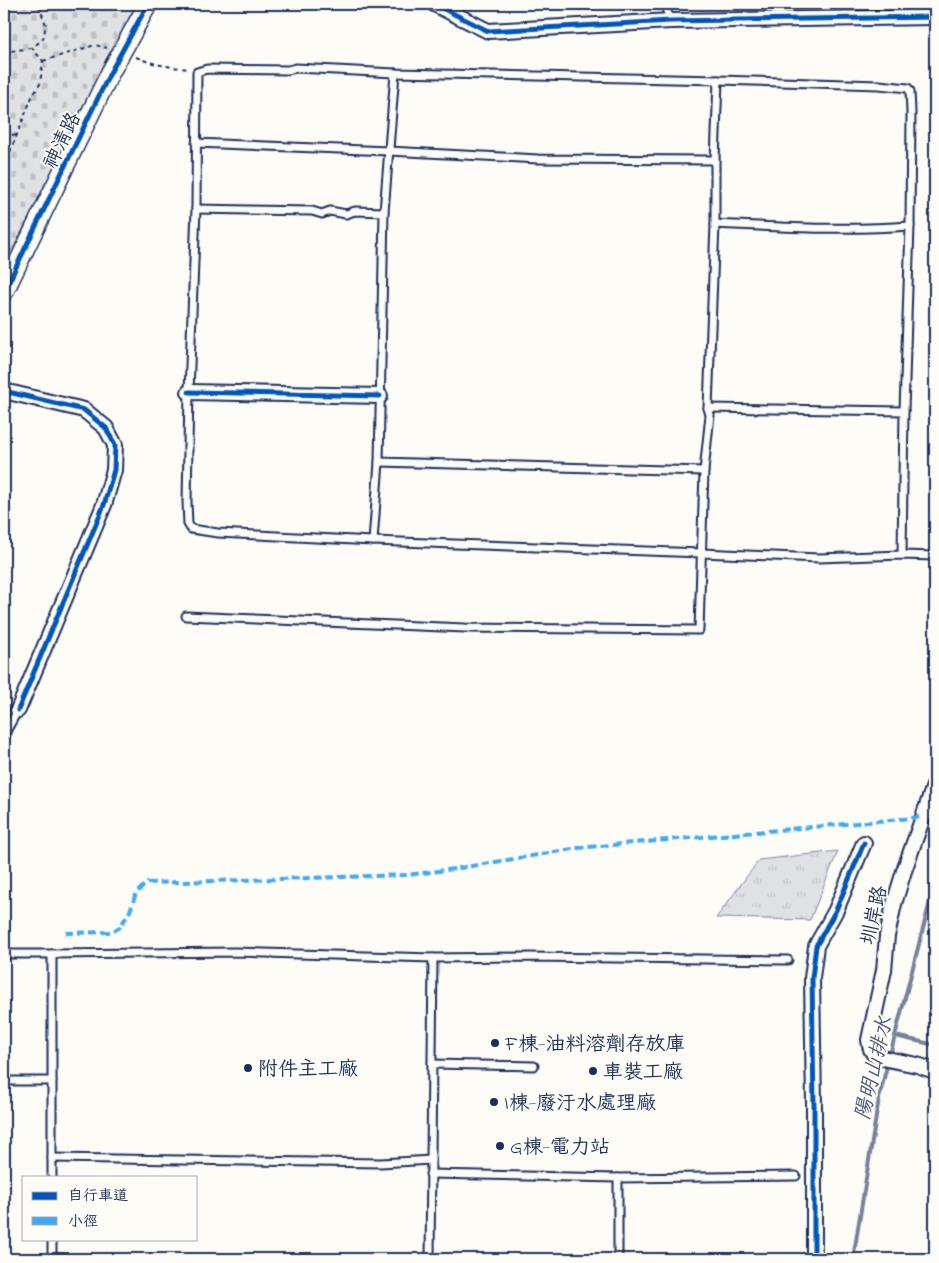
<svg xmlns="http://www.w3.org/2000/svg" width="939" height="1263" font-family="'Indie Flower','LXGW WenKai TC',sans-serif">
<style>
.grass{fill:url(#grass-tufts);stroke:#7e88a0}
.cemetery{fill:url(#cemetery-stones);stroke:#7e88a0}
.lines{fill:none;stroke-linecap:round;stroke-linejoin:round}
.stream{stroke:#76819c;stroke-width:4}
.service-casing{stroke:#1b2f5e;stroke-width:11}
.minor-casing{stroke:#1b2f5e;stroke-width:18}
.tertiary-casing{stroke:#1b2f5e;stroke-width:21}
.path{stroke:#1b2f5e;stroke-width:2;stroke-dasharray:4 4;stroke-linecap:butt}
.service{stroke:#fdfcf7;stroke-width:7}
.minor{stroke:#fdfcf7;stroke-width:14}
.tertiary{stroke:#fdfcf7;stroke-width:18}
.quiet{stroke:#3fa9f5;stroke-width:4;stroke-dasharray:8 4;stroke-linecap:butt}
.cycleway-casing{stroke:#fdfcf7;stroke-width:8}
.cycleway{stroke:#0057b8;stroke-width:5}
.poi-dot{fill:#1b2f5e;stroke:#fdfcf7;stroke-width:2}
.labels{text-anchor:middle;stroke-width:4;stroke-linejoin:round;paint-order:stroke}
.street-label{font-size:20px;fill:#1b2f5e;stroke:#fdfcf7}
.poi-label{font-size:20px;fill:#1b2f5e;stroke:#fdfcf7;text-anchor:start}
.water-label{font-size:21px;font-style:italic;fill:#49587d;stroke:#fdfcf7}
</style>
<defs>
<pattern id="grass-tufts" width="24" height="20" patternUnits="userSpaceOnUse" patternTransform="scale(1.25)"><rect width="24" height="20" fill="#e0e1e3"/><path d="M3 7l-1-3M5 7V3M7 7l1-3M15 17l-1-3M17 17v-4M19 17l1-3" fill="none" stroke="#c0c1c5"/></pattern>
<pattern id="cemetery-stones" width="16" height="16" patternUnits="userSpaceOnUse" patternTransform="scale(1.25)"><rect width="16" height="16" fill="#e0e1e3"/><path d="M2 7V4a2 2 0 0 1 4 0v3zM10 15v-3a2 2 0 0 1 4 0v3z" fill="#c0c1c5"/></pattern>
</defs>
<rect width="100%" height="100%" fill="#fdfcf7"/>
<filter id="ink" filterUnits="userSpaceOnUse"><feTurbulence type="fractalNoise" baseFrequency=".02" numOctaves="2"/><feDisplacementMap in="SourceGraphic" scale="10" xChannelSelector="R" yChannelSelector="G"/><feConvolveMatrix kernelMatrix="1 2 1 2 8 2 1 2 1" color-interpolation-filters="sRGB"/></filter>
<g filter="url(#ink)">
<polygon class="grass" points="838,851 810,920 716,918 759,860"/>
<polygon class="cemetery" points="4,4 147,4 10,253 4,250"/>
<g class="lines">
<g class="stream">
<polyline points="895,1036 935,1045"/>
<polyline points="890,1055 931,898 935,887"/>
<polyline points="853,1259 879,1098 888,1062"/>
</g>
<defs>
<g id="service">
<polyline points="664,4 671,21"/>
<polyline points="196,143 389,151 538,159 715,160"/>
<polyline points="196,209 312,211 322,214 330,211 346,214 355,211 384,212"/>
<path d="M715,224C780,227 845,231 910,226"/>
<polyline points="708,408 904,411"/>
<polyline points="379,462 704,471"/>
<polyline points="373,541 379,462 384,212 395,73"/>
<polyline points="902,555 904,411 910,226 911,112 910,91 908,88 879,85 718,80 395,73 296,68 288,70 207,69 197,72 196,209 189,392 187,502 188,524 191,529 218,533 373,541 702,553 819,558 902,555 935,556"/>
<polyline points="186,616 465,628 699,630 704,471 710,415 708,408 715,224 715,160 718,80"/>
<polyline points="4,735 18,710"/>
<polyline points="4,954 52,954 235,952 433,958 527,957 788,960"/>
<polyline points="52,954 52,1177"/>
<polyline points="432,1064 534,1066"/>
<polyline points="4,1081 52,1081"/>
<polyline points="52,1158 381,1163 431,1160"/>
<polyline points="430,1174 618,1178 796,1176"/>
<polyline points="52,1259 52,1239"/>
<polyline points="430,1259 433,958"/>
<polyline points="618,1259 618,1178"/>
</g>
<g id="minor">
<polyline points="434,4 488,31 671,21 935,17"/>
<polyline points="4,391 84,410 106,428 115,445 114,470 104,505 18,710"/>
<polyline points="189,392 380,396"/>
<path d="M935,783L904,871L894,904L887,936L884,970L869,1040C870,1047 871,1052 877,1057L917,1065L935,1071"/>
<polyline points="814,1259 814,1105 812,978 816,946 836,910 864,843"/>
</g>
<polyline id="tertiary" points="4,292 110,73 148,4"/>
</defs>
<use href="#service" class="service-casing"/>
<use href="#minor" class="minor-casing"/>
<use href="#tertiary" class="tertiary-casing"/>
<g class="path">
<polyline points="4,54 11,51 32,48"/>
<path d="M136,57C154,65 170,67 189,69"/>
<polyline points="43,61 95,45 107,48"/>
<polyline points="4,132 17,136"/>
<polyline points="4,167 32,97 40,84 43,61 32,48 43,39 46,25 39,6 39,4"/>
</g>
<use href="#service" class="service"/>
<use href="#minor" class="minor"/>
<use href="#tertiary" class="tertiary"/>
<polyline class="quiet" points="66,933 112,932 120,927 130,911 136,893 147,883 407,875 454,869 578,848 923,817"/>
<defs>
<g id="cycleway">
<polyline points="434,4 488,31 671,21 935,17"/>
<polyline points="4,292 110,73 148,4"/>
<polyline points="4,391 84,410 106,428 115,445 114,470 104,505 18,710"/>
<polyline points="189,392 380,396"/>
<polyline points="814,1259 814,1105 812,978 816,946 836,910 864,843"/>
</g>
</defs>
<use href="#cycleway" class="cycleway-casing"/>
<use href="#cycleway" class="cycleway"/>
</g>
</g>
<g class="poi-dot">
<circle cx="495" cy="1043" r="5"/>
<circle cx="248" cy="1068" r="5"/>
<circle cx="593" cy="1071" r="5"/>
<circle cx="494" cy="1102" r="5"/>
<circle cx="500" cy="1146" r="5"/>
</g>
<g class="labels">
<g class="street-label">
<text transform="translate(61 140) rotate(-64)" y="7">神清路</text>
<text transform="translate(873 915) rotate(-78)" y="7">圳岸路</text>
</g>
<g class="poi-label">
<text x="505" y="1050">F棟-油料溶劑存放庫</text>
<text x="258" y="1075">附件主工廠</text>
<text x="603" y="1078">車裝工廠</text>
<text x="504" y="1109">I棟-廢汙水處理廠</text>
<text x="510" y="1153">G棟-電力站</text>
</g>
<g class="water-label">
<text transform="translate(873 1068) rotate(-77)" y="7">陽明山排水</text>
</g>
</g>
<rect width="939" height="1263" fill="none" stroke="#fdfcf7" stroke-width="20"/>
<rect x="10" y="10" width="919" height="1243" fill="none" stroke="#1b2f5e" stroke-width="2" filter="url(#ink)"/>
<rect x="22" y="1176" width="175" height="65" fill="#fdfcf7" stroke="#a3aaba"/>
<rect x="32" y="1192" width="25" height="8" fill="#0057b8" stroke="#a3aaba"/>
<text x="68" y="1200" font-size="15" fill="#1b2f5e">自行車道</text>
<rect x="32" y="1217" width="25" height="8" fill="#3fa9f5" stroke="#a3aaba"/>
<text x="68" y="1226" font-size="15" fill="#1b2f5e">小徑</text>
</svg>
